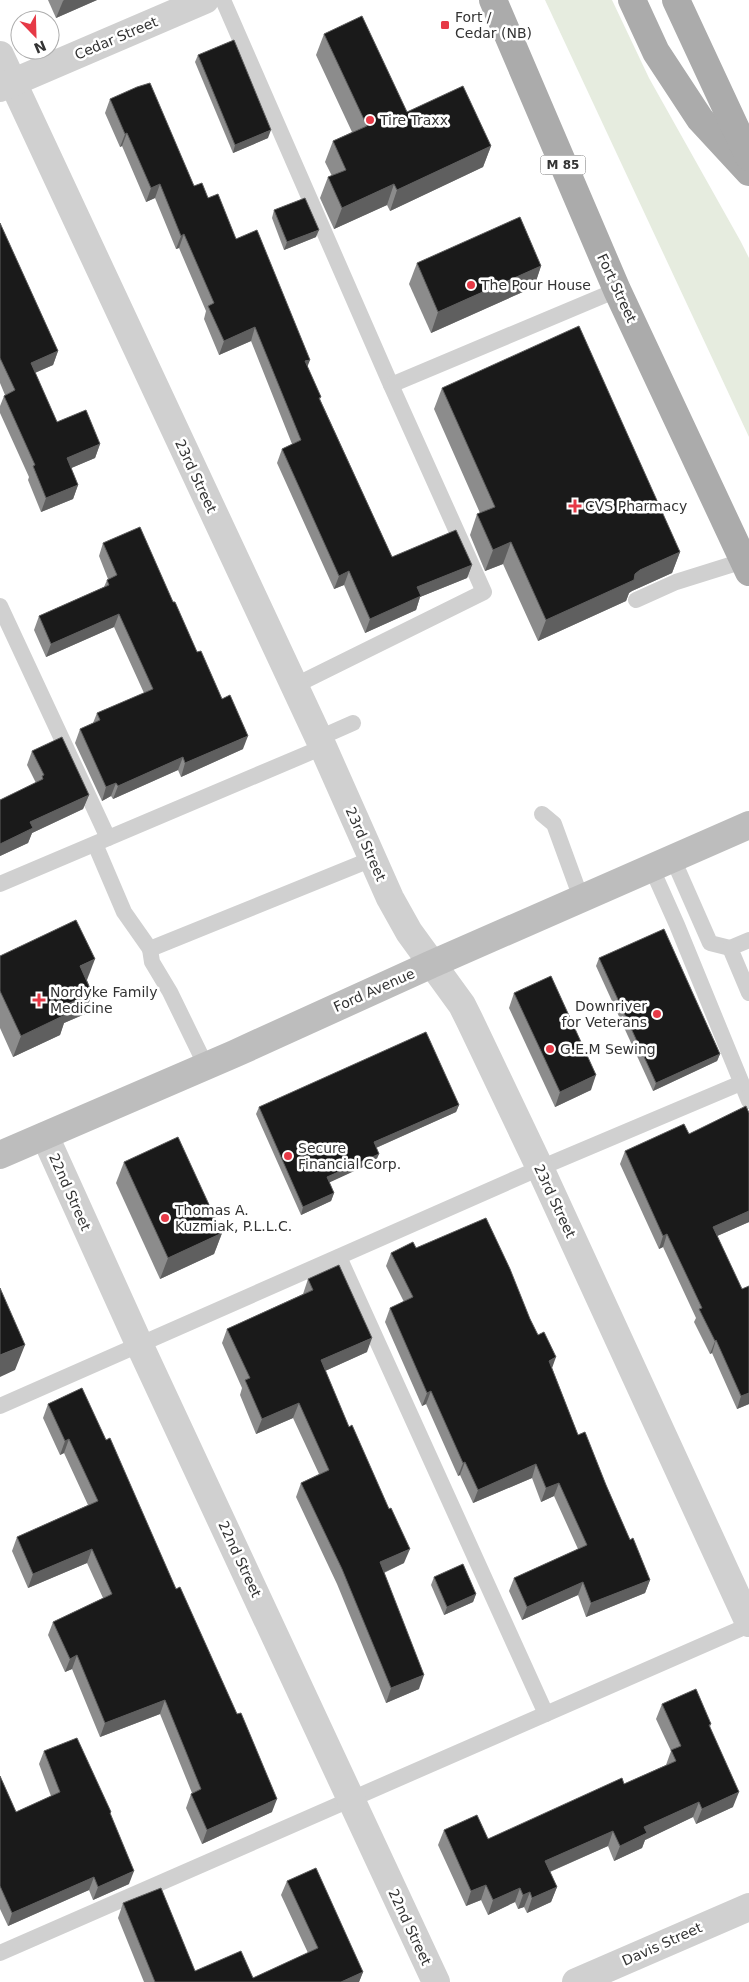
<svg xmlns="http://www.w3.org/2000/svg" width="749" height="1982" font-family="'DejaVu Sans',sans-serif">
<style>
.green{fill:#e6ecdf}
.lines{fill:none;stroke-linecap:round;stroke-linejoin:round}
.service{stroke:#d0d0d0;stroke-width:16}
.minor{stroke:#d0d0d0;stroke-width:28}
.secondary{stroke:#bdbdbd;stroke-width:28}
.primary{stroke:#ababab;stroke-width:28}
.wall{fill:#8c8c8c}
.shaded-wall{fill:#5f5f5f}
.building{fill:#1a1a1a;stroke:#5f5f5f}
.poi-dot{fill:#e63946;stroke:#fff;stroke-width:2}
.labels{text-anchor:middle;stroke-width:5;stroke-linejoin:round;paint-order:stroke}
.shield{fill:#fff;stroke:#707070;stroke-width:1}
.shield-label{font-size:12px;font-weight:bold;fill:#333}
.poi-label{font-size:14px;fill:#333;stroke:#fff;text-anchor:start}
.street-label{font-size:14px;fill:#333;stroke:#fff}
</style>
<rect width="100%" height="100%" fill="#fff"/>
<polygon class="green" points="545,0 612,0 649,78 741,242 749,258 749,437"/>
<g class="lines">
<g class="service">
<polyline points="223,0 391,385 484,592 294,686"/>
<polyline points="391,385 617,290"/>
<polyline points="636,600 676,582 743,561"/>
<polyline points="0,606 108,838"/>
<polyline points="319,738 353,723"/>
<polyline points="542,814 554,824 581,898"/>
<polyline points="95,844 124,912 150,949"/>
<polyline points="673,859 710,943 730,948"/>
<polyline points="652,869 677,925 749,1101"/>
<polyline points="0,884 323,747"/>
<polyline points="749,940 730,948 749,993"/>
<polyline points="206,1066 170,992 152,962 150,949 372,859"/>
<polyline points="339,1257 546,1714"/>
<polyline points="0,1406 540,1168 741,1083"/>
<polyline points="0,1953 749,1625"/>
</g>
<g class="minor">
<polyline points="0,55 323,747 390,898 409,932 462,1005 469,1019 540,1168 749,1623"/>
<polyline points="0,88 205,0"/>
<polyline points="45,1136 140,1346 436,1982"/>
<polyline points="576,1982 749,1907"/>
</g>
<polyline class="secondary" points="0,1155 234,1054 432,964 749,825"/>
<g class="primary">
<polyline points="493,0 617,290 749,572"/>
<polyline points="632,0 656,52 700,119 749,172"/>
<polyline points="676,0 749,157"/>
</g>
</g>
<g class="wall">
<polygon points="48,0 97,0 56,18"/>
<polygon points="324,34 407,112 491,146 483,167 390,211 387,205 334,229 320,198 328,177 332,176 325,162 333,141 352,132 316,55"/>
<polygon points="198,55 268,138 233,153 195,62"/>
<polygon points="110,99 194,186 208,198 236,239 307,366 321,397 320,399 392,557 472,565 467,578 420,597 416,610 365,633 344,585 334,589 277,463 282,449 292,444 251,341 219,355 204,319 206,311 179,248 176,249 155,198 146,202 122,146 120,147 105,113"/>
<polygon points="274,210 316,237 284,250 272,218"/>
<polygon points="0,223 58,351 53,365 35,373 57,422 100,444 95,458 71,468 78,485 73,499 41,512 28,480 29,477 0,413 0,406 4,396 5,395 0,383"/>
<polygon points="417,263 541,266 534,287 431,333 409,284"/>
<polygon points="442,388 680,552 672,573 632,591 629,593 626,601 538,641 503,564 485,571 470,535 477,514 480,513 434,409"/>
<polygon points="103,543 173,602 197,652 243,749 181,777 178,770 113,799 111,796 102,801 75,743 80,729 93,723 97,713 144,693 114,627 46,657 34,630 39,616 104,587 107,580 108,579 99,556"/>
<polygon points="32,751 89,795 83,809 32,833 28,843 0,856 0,800 36,783 27,765"/>
<polygon points="0,956 87,980 92,993 85,1014 64,1023 60,1035 13,1057 0,1028"/>
<polygon points="599,958 720,1054 717,1061 653,1091 596,966"/>
<polygon points="514,993 591,1090 555,1107 509,1008"/>
<polygon points="459,1105 456,1112 376,1148 376,1161 329,1182 334,1193 331,1201 301,1215 256,1114 259,1107"/>
<polygon points="749,1113 749,1222 717,1236 749,1404 737,1409 712,1353 710,1354 694,1322 696,1318 663,1247 659,1249 620,1164 625,1151 689,1134"/>
<polygon points="124,1162 222,1233 214,1254 160,1279 116,1183"/>
<polygon points="416,1248 530,1319 552,1368 578,1435 606,1485 630,1540 650,1580 645,1593 586,1617 578,1595 522,1620 509,1591 514,1578 578,1549 554,1496 541,1502 532,1478 473,1503 460,1475 458,1476 426,1404 422,1406 385,1322 390,1308 404,1302 386,1266 391,1253"/>
<polygon points="308,1279 367,1352 325,1371 404,1563 384,1573 419,1689 386,1703 337,1584 296,1497 301,1483 319,1474 293,1418 256,1434 240,1395 242,1388 222,1343 227,1329 303,1294"/>
<polygon points="82,1388 272,1812 202,1844 186,1808 191,1794 192,1793 160,1714 100,1737 72,1669 65,1672 48,1635 53,1622 103,1598 87,1563 28,1588 12,1551 17,1537 88,1505 64,1453 60,1455 43,1418 48,1404"/>
<polygon points="434,1577 476,1594 473,1602 444,1615 431,1585"/>
<polygon points="662,1704 711,1724 710,1727 733,1807 696,1824 693,1817 645,1840 642,1848 614,1861 608,1846 550,1872 557,1887 551,1902 527,1913 524,1907 518,1909 515,1902 488,1915 481,1900 466,1906 438,1845 444,1830 488,1839 624,1784 666,1765 671,1751 656,1719"/>
<polygon points="44,1751 110,1814 129,1884 93,1900 89,1890 8,1926 0,1909 0,1776 16,1812 51,1796 39,1764"/>
<polygon points="287,1881 363,1972 359,1982 144,1982 118,1918 123,1903 195,1971 253,1978 308,1953 281,1895"/>
</g>
<g class="shaded-wall">
<polygon points="64,0 97,0 56,18 63,1"/>
<polygon points="271,130 268,138 233,153 235,145"/>
<polygon points="127,133 122,146 120,147 125,134"/>
<polygon points="491,146 483,167 390,211 397,190"/>
<polygon points="160,184 155,198 146,202 151,188"/>
<polygon points="394,184 387,205 334,229 342,208"/>
<polygon points="319,230 316,237 284,250 287,242"/>
<polygon points="184,234 179,248 176,249 181,236"/>
<polygon points="541,266 534,287 431,333 438,312"/>
<polygon points="255,327 251,341 219,355 224,341"/>
<polygon points="58,351 53,365 25,377 31,363"/>
<polygon points="310,360 305,373 305,361"/>
<polygon points="100,444 95,458 62,472 67,458"/>
<polygon points="78,485 73,499 41,512 46,498"/>
<polygon points="511,542 503,564 485,571 493,550"/>
<polygon points="680,552 672,573 632,591 629,593 626,601 538,641 546,620 635,574 640,570"/>
<polygon points="472,565 467,578 420,597 416,610 365,633 370,619 417,587"/>
<polygon points="349,571 344,585 334,589 339,576"/>
<polygon points="119,614 114,627 46,657 51,644"/>
<polygon points="248,736 243,749 181,777 185,763"/>
<polygon points="183,757 178,770 113,799 118,786"/>
<polygon points="116,783 111,796 102,801 106,787"/>
<polygon points="89,795 83,809 32,833 28,843 0,856 0,844 30,822"/>
<polygon points="95,959 87,980 72,987 80,966"/>
<polygon points="92,993 85,1014 64,1023 60,1035 13,1057 21,1036 63,1006"/>
<polygon points="720,1054 717,1061 653,1091 656,1083"/>
<polygon points="596,1075 591,1090 555,1107 560,1092"/>
<polygon points="459,1105 456,1112 371,1150 374,1142"/>
<polygon points="379,1154 376,1161 324,1185 327,1177"/>
<polygon points="334,1193 331,1201 301,1215 303,1207"/>
<polygon points="749,1211 749,1222 708,1240 713,1227"/>
<polygon points="222,1233 214,1254 160,1279 168,1258"/>
<polygon points="667,1234 663,1247 659,1249 663,1236"/>
<polygon points="372,1338 367,1352 316,1375 321,1360"/>
<polygon points="716,1340 712,1353 710,1354 715,1341"/>
<polygon points="25,1345 15,1370 0,1377 0,1355"/>
<polygon points="556,1357 551,1371 549,1361"/>
<polygon points="431,1391 426,1404 422,1406 427,1393"/>
<polygon points="749,1393 749,1404 737,1409 741,1396"/>
<polygon points="299,1403 293,1418 256,1434 262,1419"/>
<polygon points="69,1439 64,1453 60,1455 65,1441"/>
<polygon points="465,1462 460,1475 458,1476 463,1463"/>
<polygon points="536,1464 532,1478 473,1503 478,1490"/>
<polygon points="559,1483 554,1496 541,1502 546,1488"/>
<polygon points="92,1549 87,1563 28,1588 33,1574"/>
<polygon points="410,1549 404,1563 374,1577 380,1562"/>
<polygon points="650,1580 645,1593 586,1617 591,1603"/>
<polygon points="583,1582 578,1595 522,1620 527,1607"/>
<polygon points="476,1594 473,1602 444,1615 447,1607"/>
<polygon points="77,1655 72,1669 65,1672 70,1659"/>
<polygon points="424,1675 419,1689 386,1703 391,1688"/>
<polygon points="165,1700 160,1714 100,1737 105,1723"/>
<polygon points="739,1792 733,1807 696,1824 702,1809"/>
<polygon points="277,1799 272,1812 202,1844 207,1830"/>
<polygon points="699,1802 693,1817 645,1840 642,1848 614,1861 620,1846 644,1827"/>
<polygon points="613,1831 608,1846 540,1876 545,1861"/>
<polygon points="134,1871 129,1884 93,1900 98,1887"/>
<polygon points="94,1877 89,1890 8,1926 12,1913"/>
<polygon points="486,1885 481,1900 466,1906 471,1891"/>
<polygon points="557,1887 551,1902 527,1913 532,1898"/>
<polygon points="520,1888 515,1902 488,1915 493,1900"/>
<polygon points="530,1892 524,1907 518,1909 523,1895"/>
<polygon points="363,1972 359,1982 341,1982"/>
</g>
<g class="building">
<polygon points="362,16 407,112 463,86 491,146 397,190 394,184 342,208 328,177 346,170 333,141 367,126 324,34"/>
<polygon points="234,40 271,130 235,145 198,55"/>
<polygon points="150,83 194,186 202,183 208,198 218,194 236,239 257,230 310,360 305,361 321,397 319,398 392,557 456,530 472,565 417,587 421,596 370,619 349,571 339,576 282,449 301,440 255,327 224,341 208,306 214,303 184,234 181,236 160,184 151,188 127,133 125,134 110,99 137,87"/>
<polygon points="305,198 319,230 287,242 274,210"/>
<polygon points="520,217 541,266 438,312 417,263"/>
<polygon points="0,223 58,351 31,363 57,422 86,410 100,444 67,458 78,485 46,498 33,466 35,465 4,396 15,390 0,358"/>
<polygon points="579,326 680,552 640,570 635,574 634,580 546,620 511,542 493,550 477,514 495,507 442,388"/>
<polygon points="140,527 173,602 175,602 197,652 201,651 222,699 230,695 248,736 185,763 183,757 118,786 116,783 106,787 80,729 100,720 97,713 153,689 119,614 51,644 39,616 109,585 107,580 117,575 103,543"/>
<polygon points="62,737 89,795 30,822 33,828 0,844 0,800 43,779 42,776 44,775 32,751"/>
<polygon points="76,920 95,959 80,966 92,993 63,1006 67,1014 21,1036 0,991 0,956"/>
<polygon points="664,929 720,1054 656,1083 599,958"/>
<polygon points="551,976 596,1075 560,1092 514,993"/>
<polygon points="426,1032 459,1105 374,1142 379,1154 327,1177 334,1193 303,1207 259,1107"/>
<polygon points="746,1106 749,1113 749,1211 713,1227 742,1289 749,1286 749,1393 741,1396 716,1340 715,1341 699,1309 702,1308 667,1234 663,1236 625,1151 684,1124 689,1134"/>
<polygon points="178,1137 222,1233 168,1258 124,1162"/>
<polygon points="486,1218 510,1269 530,1319 538,1335 544,1332 556,1357 549,1361 578,1435 585,1432 606,1485 630,1540 633,1538 650,1580 591,1603 583,1582 527,1607 514,1578 587,1545 559,1483 546,1488 536,1464 478,1490 465,1462 463,1463 431,1391 427,1393 390,1308 413,1297 391,1253 413,1242 416,1248"/>
<polygon points="339,1265 372,1338 321,1360 349,1427 352,1425 389,1509 391,1508 410,1549 380,1562 424,1675 391,1688 342,1569 301,1483 329,1470 299,1403 262,1419 245,1380 250,1378 227,1329 313,1290 308,1279"/>
<polygon points="0,1288 25,1345 0,1355"/>
<polygon points="82,1388 106,1440 110,1438 176,1589 180,1587 237,1714 241,1713 277,1799 207,1830 191,1794 201,1789 165,1700 105,1723 77,1655 70,1659 53,1622 112,1594 92,1549 33,1574 17,1537 98,1501 69,1439 65,1441 48,1404"/>
<polygon points="463,1564 476,1594 447,1607 434,1577"/>
<polygon points="696,1689 711,1724 709,1725 739,1792 702,1809 699,1802 644,1827 647,1833 620,1846 613,1831 545,1861 557,1887 532,1898 530,1892 523,1895 520,1888 493,1900 486,1885 471,1891 444,1830 477,1815 488,1839 622,1778 624,1784 676,1761 671,1750 681,1746 662,1704"/>
<polygon points="77,1738 111,1812 110,1813 134,1871 98,1887 94,1877 12,1913 0,1886 0,1776 16,1812 60,1792 44,1751"/>
<polygon points="316,1868 363,1972 341,1982 155,1982 123,1903 161,1888 195,1971 241,1951 253,1978 318,1948 287,1881"/>
</g>
<g class="poi-dot">
<rect x="440" y="20" width="10" height="10" rx="2.5"/>
<circle cx="370" cy="120" r="5"/>
<circle cx="471" cy="285" r="5"/>
<path d="M572.5 498.5h5v5h5v5h-5v5h-5v-5h-5v-5h5z"/>
<path d="M36.5 992.5h5v5h5v5h-5v5h-5v-5h-5v-5h5z"/>
<circle cx="657" cy="1014" r="5"/>
<circle cx="550" cy="1049" r="5"/>
<circle cx="288" cy="1156" r="5"/>
<circle cx="165" cy="1218" r="5"/>
</g>
<g class="labels">
<rect class="shield" x="540.5" y="155.5" width="45" height="19" rx="4"/>
<g class="shield-label">
<text x="563" y="169">M 85</text>
</g>
<g class="poi-label">
<text x="455" y="22">Fort /<tspan x="455" dy="16">Cedar (NB)</tspan></text>
<text x="380" y="125">Tire Traxx</text>
<text x="481" y="290">The Pour House</text>
<text x="585" y="511">CVS Pharmacy</text>
<text x="50" y="997">Nordyke Family<tspan x="50" dy="16">Medicine</tspan></text>
<text x="647" y="1011" text-anchor="end">Downriver<tspan x="647" dy="16">for Veterans</tspan></text>
<text x="560" y="1054">G.E.M Sewing</text>
<text x="298" y="1153">Secure<tspan x="298" dy="16">Financial Corp.</tspan></text>
<text x="175" y="1215">Thomas A.<tspan x="175" dy="16">Kuzmiak, P.L.L.C.</tspan></text>
</g>
<g class="street-label">
<text transform="translate(116 38) rotate(-23)" y="5">Cedar Street</text>
<text transform="translate(617 288) rotate(65)" y="5">Fort Street</text>
<text transform="translate(196 476) rotate(65)" y="5">23rd Street</text>
<text transform="translate(366 844) rotate(66)" y="5">23rd Street</text>
<text transform="translate(374 990) rotate(-24)" y="5">Ford Avenue</text>
<text transform="translate(70 1192) rotate(66)" y="5">22nd Street</text>
<text transform="translate(555 1201) rotate(65)" y="5">23rd Street</text>
<text transform="translate(240 1559) rotate(65)" y="5">22nd Street</text>
<text transform="translate(410 1927) rotate(65)" y="5">22nd Street</text>
<text transform="translate(662 1944) rotate(-24)" y="5">Davis Street</text>
</g>
</g>
<g transform="translate(35 35) rotate(157)"><circle r="24" fill="#ffffff" stroke="#adadad"/>
<path d="M0-4L9 19L0 12L-9 19Z" fill="#e63946"/>
<text y="-8" font-size="14" font-weight="bold" text-anchor="middle" fill="#333333">N</text>
</g>
</svg>
